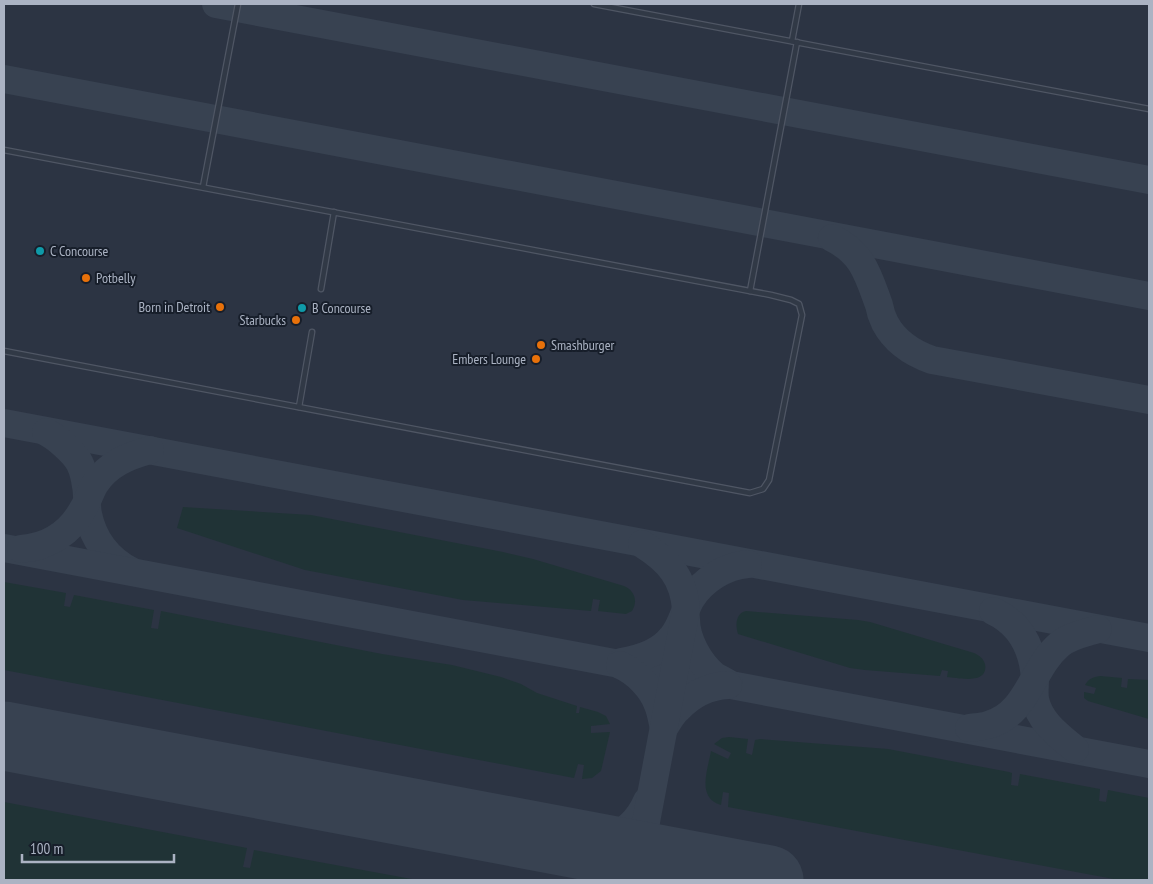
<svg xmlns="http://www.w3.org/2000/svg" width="1153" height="884" font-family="'PT Sans Narrow',sans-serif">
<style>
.airport{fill:#2c3443}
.green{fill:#203336}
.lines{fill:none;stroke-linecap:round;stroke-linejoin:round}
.taxiway{stroke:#384251;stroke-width:28}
.runway{stroke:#384251;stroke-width:69}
.lane-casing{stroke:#4f5664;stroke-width:7}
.lane{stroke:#313946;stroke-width:4.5}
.culture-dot{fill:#0f9aa8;stroke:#171e2a;stroke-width:2}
.food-dot{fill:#e8710a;stroke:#171e2a;stroke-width:2}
.labels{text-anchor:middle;stroke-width:4;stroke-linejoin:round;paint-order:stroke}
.poi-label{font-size:14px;fill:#abb3c3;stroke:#171e2a;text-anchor:start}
</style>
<rect width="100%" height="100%" fill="#1e2735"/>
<rect class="airport" x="4" y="4" width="1145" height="876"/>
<g class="green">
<path d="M183,507L311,515L503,552L533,559L624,586C635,591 638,601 632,611L626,614L598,611L600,600L593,599L591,611L463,600L305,570L177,528Z"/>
<polygon points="4,582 66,593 64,606 70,607 74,595 154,610 151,628 158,629 161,611 382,654 452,665 501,677 521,684 537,693 577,706 576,713 579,713 580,707 598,712 606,716 610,724 591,726 591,733 610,732 601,771 592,778 582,779 584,765 578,764 574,778 4,670"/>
<path d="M746,611L858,620L870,622L974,653C980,656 983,658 985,664C989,685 959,678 947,677L948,671L942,670L940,676L865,670L850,668L738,634C735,625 736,613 746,611Z"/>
<path d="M1100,676L1122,678L1121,687L1127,688L1128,679L1149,680V719L1088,701L1084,698V692L1094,694L1096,688L1085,685C1088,679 1093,677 1100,676Z"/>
<path d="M729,737L748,739L746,753L752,755L755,740L760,739L888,749L1009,772L1012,773L1011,785L1018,786L1020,774L1100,789L1099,801L1106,802L1108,790L1149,798V880H1119L728,807L729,793L723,792L721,805C696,798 708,769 711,751L728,759L731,753L714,744L722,738Z"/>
<polygon points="4,802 247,848 243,867 250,868 254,850 417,880 4,880"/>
</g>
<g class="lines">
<g class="taxiway">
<polyline points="216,4 1149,180"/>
<polyline points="4,79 1149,296"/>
<path d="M832,238C863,253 868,275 879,305C880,311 882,317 885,323C895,342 912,353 932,360L1149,400"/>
<polyline points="4,423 1149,638"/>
<path d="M46,432C56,437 75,453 80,464C83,470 85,479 86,486C88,495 86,505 88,514C93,539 108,559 131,571"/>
<polyline points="4,548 1149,764"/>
<path d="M21,549C48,547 70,533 83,509C88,501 90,492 95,484C108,464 128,456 150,450"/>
<path d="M993,611C1021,624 1033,649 1035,679C1035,686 1034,692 1035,699C1039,721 1058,735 1075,749"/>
<path d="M686,619C686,639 699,663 715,676C720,679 725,681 729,684"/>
<path d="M621,662C640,659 660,653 672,637C681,627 684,611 691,599C703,580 725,566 748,564"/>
<path d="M620,665C636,672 652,688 658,705C661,712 662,721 664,728C668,722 672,714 678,709C691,695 709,686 728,685"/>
<path d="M969,728C975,727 982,727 988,725C1028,714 1031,669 1059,645C1069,636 1085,633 1098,629"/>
<path d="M557,840C572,841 590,844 604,840C624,834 639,820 647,801"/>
<path d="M564,842C584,852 605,859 616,880"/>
<path d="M635,880L686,610C684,578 669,561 642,544"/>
</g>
<polyline class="runway" points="4,736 769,880"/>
<defs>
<g id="lane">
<polyline points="594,4 1149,109"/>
<polyline points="792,41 799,4"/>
<polyline points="4,150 771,295 791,300 799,304 802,315 769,480 763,489 750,493 4,351"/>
<polyline points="203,187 238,4"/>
<polyline points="321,289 334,212"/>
<polyline points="750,291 797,42"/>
<polyline points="299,407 312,332"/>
</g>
</defs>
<use href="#lane" class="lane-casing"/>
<use href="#lane" class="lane"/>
</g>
<g class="culture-dot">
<circle cx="40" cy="251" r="5"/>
<circle cx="302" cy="308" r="5"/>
</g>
<g class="food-dot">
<circle cx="86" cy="278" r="5"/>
<circle cx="220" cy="307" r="5"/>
<circle cx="296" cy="320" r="5"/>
<circle cx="541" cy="345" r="5"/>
<circle cx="536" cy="359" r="5"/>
</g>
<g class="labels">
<g class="poi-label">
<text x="50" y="256">C Concourse</text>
<text x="96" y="283">Potbelly</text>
<text x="210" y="312" text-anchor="end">Born in Detroit</text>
<text x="312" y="313">B Concourse</text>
<text x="286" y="325" text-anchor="end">Starbucks</text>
<text x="551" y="350">Smashburger</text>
<text x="526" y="364" text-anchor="end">Embers Lounge</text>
</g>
</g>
<rect width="1153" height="884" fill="none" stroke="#abb3c3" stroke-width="10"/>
<path d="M22 854v8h152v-8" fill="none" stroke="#abb3c3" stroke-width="2.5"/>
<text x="30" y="854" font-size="15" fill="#abb3c3" stroke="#171e2a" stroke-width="4" paint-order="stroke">100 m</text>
</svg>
